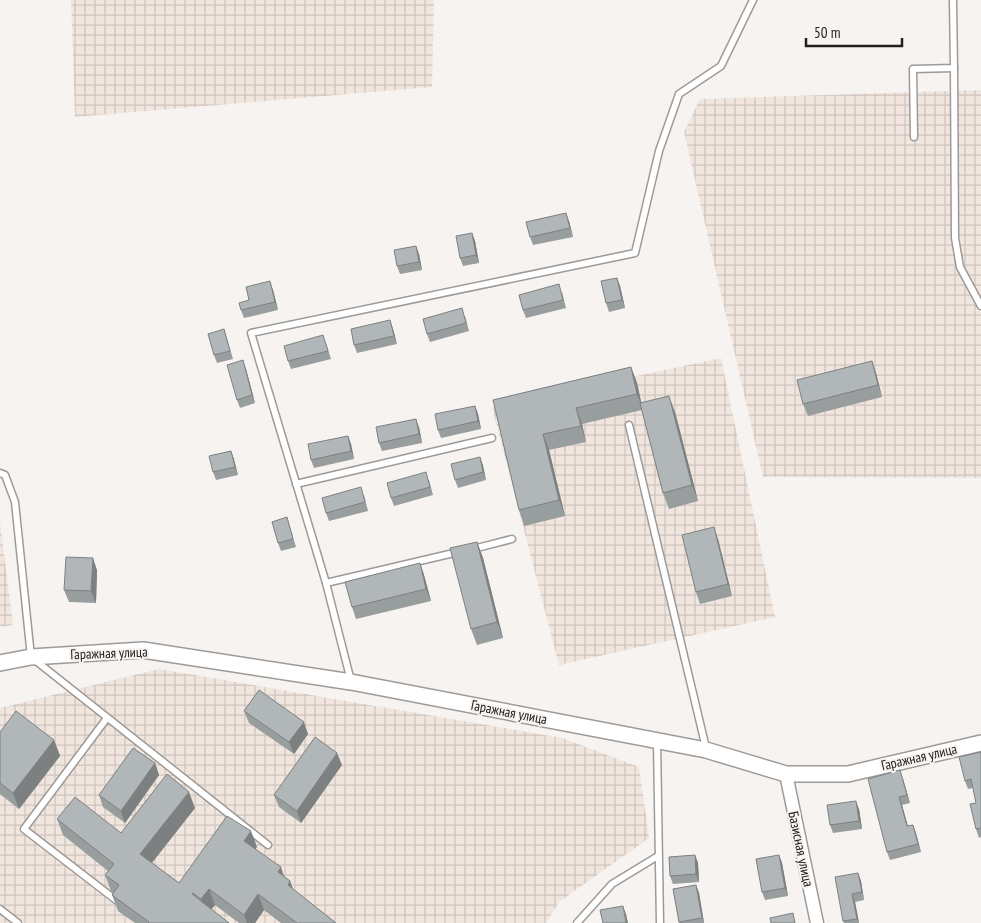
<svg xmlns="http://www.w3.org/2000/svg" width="981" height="923" font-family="'PT Sans Narrow',sans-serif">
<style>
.industrial{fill:url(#industrial-grid)}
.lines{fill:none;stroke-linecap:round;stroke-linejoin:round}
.service-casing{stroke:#9e9a97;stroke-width:9}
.minor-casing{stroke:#9e9a97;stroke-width:15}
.tertiary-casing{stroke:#9e9a97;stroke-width:18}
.service{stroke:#fff;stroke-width:6}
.minor{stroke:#fff;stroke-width:12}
.tertiary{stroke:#fff;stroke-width:15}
.wall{fill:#989d9e}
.shaded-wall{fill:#7c8081}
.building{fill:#b1b7b8;stroke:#7c8081}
.labels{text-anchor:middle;stroke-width:4;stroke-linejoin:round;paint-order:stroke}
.street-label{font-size:14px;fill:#22201f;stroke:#f7f3f0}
</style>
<defs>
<pattern id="industrial-grid" width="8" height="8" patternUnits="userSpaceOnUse" patternTransform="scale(1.25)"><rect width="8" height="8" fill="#f1e6de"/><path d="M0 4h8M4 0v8" fill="none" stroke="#cec5be"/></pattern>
</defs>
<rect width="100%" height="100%" fill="#f7f3f0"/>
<g class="industrial">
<polygon points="71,0 434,0 432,87 75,117"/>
<polygon points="981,90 981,478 763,477 684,132 700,99"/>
<polygon points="721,358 775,617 559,665 492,407"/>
<polygon points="0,523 13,625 0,627"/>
<polygon points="159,669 562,738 639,767 649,838 559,902 546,923 0,923 0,708"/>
</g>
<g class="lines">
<defs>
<g id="service">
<polyline points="954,68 955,238 960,267 981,306"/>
<polyline points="914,137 913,69 954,68 953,0"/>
<polyline points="629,425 706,748"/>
<polyline points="0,473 5,475 15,502 31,657 268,845"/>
<polyline points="296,484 492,438"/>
<polyline points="473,549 512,539"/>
<polyline points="326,583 458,552"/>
<polyline points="351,681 326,583 251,333 635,253 659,151 679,94 721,66 753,0"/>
<polyline points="107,718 24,829 116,900"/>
<polyline points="657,741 660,923"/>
<polyline points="0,909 18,923"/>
<polyline points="577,923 612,884 658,856"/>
</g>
<polyline id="minor" points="786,774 817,923"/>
<polyline id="tertiary" points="0,663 31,657 143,650 351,682 706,750 786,774 848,774 981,743"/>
</defs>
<use href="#service" class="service-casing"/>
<use href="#minor" class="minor-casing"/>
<use href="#tertiary" class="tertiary-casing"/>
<use href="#service" class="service"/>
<use href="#minor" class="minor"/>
<use href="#tertiary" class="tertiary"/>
</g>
<g class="wall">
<polygon points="569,221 573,237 533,245 530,237"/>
<polygon points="472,233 475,241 479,263 463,266 460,258"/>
<polygon points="416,246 419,254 422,270 400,274 397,266"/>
<polygon points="617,278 620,286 625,308 609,312 606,303"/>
<polygon points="273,290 278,310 244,318 241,310 249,300"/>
<polygon points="562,292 566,308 526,318 523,310"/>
<polygon points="465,316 469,331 430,342 427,334"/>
<polygon points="390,320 393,329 397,344 357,353 354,345"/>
<polygon points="224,329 233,359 217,363 214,355"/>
<polygon points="326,343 331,359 291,369 288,361"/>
<polygon points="872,361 876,373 882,397 808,416 803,404"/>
<polygon points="631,367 637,383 641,402 675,412 698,501 669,509 663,493 642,410 582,424 586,442 549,450 565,516 524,526 519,510 493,400"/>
<polygon points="246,369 255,403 240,408 237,400"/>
<polygon points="475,406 478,414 481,429 441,438 438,430"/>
<polygon points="419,427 422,443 382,451 379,443"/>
<polygon points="348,436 351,444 354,459 314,468 311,460"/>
<polygon points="231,451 238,475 216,480 213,472"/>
<polygon points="480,457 486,480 458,488 455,480"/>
<polygon points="429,480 433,495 394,506 391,498"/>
<polygon points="364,495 368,511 329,521 326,513"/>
<polygon points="287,517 296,547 281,551 278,543"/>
<polygon points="718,539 732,596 700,604 696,592"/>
<polygon points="477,542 483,558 503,638 477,645 471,629"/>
<polygon points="420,563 424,575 431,601 356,619 352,607"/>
<polygon points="97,570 96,603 69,602 64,590"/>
<polygon points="244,711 308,734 294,754 249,723"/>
<polygon points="0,732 54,740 60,756 19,809 0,794"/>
<polygon points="981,752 981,837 979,838 976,829 976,803 973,788 968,789 965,781"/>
<polygon points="155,763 159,775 125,823 103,807 99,795"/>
<polygon points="342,765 301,823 279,807 274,795"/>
<polygon points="903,779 910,803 902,805 908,826 913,825 921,852 890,860 887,852"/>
<polygon points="195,808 152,863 179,883 257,847 255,849 284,876 290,881 293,889 336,923 281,923 264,910 255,923 239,923 215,905 211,909 229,923 135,923 118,911 112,895 114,893 111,891 105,875 108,871 63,835 57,819 121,833"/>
<polygon points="859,809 862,829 833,833 830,825"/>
<polygon points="695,855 698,863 699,882 673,884 670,876"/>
<polygon points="779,855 782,863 788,896 765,900 762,892"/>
<polygon points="858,873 861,881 864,900 855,902 859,923 844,923 843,921"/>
<polygon points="696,885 699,893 704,923 679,923 673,889"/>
</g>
<g class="shaded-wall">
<polygon points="566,213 569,221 573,237 570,228"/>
<polygon points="472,233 475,241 479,263 476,255"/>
<polygon points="416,246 419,254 422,270 419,262"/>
<polygon points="617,278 620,286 625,308 622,300"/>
<polygon points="270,281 273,290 278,310 275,302"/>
<polygon points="390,320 393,329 397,344 394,336"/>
<polygon points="243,360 246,369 255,403 252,395"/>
<polygon points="872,361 876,373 882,397 878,385"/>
<polygon points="631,367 637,383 643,410 637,394"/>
<polygon points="669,396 675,412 698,501 692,485"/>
<polygon points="475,406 478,414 481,429 478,421"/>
<polygon points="576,408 582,424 586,442 581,426"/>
<polygon points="416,419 419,427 422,443 419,434"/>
<polygon points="543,434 549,450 565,516 559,500"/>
<polygon points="348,436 351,444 354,459 351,451"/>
<polygon points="231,451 234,459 238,475 235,467"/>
<polygon points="480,457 483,465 486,480 483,472"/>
<polygon points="714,527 718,539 732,596 728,584"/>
<polygon points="477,542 483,558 503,638 497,622"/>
<polygon points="93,558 97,570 96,603 91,591"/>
<polygon points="420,563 424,575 431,601 426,589"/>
<polygon points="304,722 308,734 294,754 289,742"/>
<polygon points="54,740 60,756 19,809 13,793"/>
<polygon points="337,753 342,765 301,823 297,811"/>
<polygon points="155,763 159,775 125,823 121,811"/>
<polygon points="900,770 903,779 910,803 907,795"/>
<polygon points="189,792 195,808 146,870 140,854"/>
<polygon points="899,797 902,805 910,835 907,826"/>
<polygon points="856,801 859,809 862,829 859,821"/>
<polygon points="913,825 916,833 921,852 918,844"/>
<polygon points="251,831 257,847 250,857 244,841"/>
<polygon points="695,855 698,863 699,882 696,874"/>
<polygon points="779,855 782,863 788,896 785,888"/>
<polygon points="281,867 286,883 278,872"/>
<polygon points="858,873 861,881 864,900 862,892"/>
<polygon points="290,881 296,897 288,885"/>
<polygon points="696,885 699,893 704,923 702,918"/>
<polygon points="209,889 215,905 207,915 201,899"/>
<polygon points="258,894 264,910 255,923 247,923 244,915"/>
<polygon points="852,894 855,902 859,923 857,919"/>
<polygon points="623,906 626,914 628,923 626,923"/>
</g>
<g class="building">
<polygon points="566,213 570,228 530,237 526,222"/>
<polygon points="472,233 476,255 460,258 456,236"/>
<polygon points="416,246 419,262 397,266 394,250"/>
<polygon points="617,278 622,300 606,303 601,281"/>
<polygon points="270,281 275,302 241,310 239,303 249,300 246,287"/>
<polygon points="559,284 563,300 523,310 519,295"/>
<polygon points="462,308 466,323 427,334 423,319"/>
<polygon points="390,320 394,336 354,345 351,329"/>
<polygon points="224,329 230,351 214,355 208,334"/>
<polygon points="323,335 328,351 288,361 284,346"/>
<polygon points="243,360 252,395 237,400 227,365"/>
<polygon points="872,361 878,385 803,404 797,380"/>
<polygon points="631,367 637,394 576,408 581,426 543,434 559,500 519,510 493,400"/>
<polygon points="669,396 692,485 663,493 640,403"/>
<polygon points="475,406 478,421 438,430 435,414"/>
<polygon points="416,419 419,434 379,443 376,427"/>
<polygon points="348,436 351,451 311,460 308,444"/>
<polygon points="231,451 235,467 213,472 209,456"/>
<polygon points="480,457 483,472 455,480 451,464"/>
<polygon points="426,472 430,487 391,498 387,483"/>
<polygon points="361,487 365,502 326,513 322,498"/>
<polygon points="287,517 293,539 278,543 272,522"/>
<polygon points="714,527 728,584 696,592 682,535"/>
<polygon points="477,542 497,622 471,629 450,548"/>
<polygon points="66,557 93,558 91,591 64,590"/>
<polygon points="420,563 426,589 352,607 345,582"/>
<polygon points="259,690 304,722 289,742 244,711"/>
<polygon points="16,711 54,740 13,793 0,783 0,732"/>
<polygon points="315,737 337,753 297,811 274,795"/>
<polygon points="133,748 155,763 121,811 99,795"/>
<polygon points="981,752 981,828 976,829 970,804 976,803 971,779 965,781 959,757"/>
<polygon points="900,770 907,795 899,797 907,826 913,825 918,844 887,852 868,779"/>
<polygon points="167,774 189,792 140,854 179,883 227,816 251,831 244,841 281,867 278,872 290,881 288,885 336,923 297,923 258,894 244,915 209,889 201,899 193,893 192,894 229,923 148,923 149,922 112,895 119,885 105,875 114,864 57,819 75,797 121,833"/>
<polygon points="856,801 859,821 830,825 827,805"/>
<polygon points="695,855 696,874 670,876 669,857"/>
<polygon points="779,855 785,888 762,892 756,859"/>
<polygon points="858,873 862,892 852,894 857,919 843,921 835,877"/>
<polygon points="696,885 702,918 679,922 673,889"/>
<polygon points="623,906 626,923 603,923 600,910"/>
<polygon points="793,913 795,923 771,923 770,918"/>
</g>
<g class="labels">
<g class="street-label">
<text transform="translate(109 653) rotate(-2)" y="5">Гаражная улица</text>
<text transform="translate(509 712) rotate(11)" y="5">Гаражная улица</text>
<text transform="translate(919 757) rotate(-13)" y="5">Гаражная улица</text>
<text transform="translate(801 849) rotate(78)" y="5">Базисная улица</text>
</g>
</g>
<path d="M806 38v8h96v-8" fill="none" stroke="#22201f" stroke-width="2.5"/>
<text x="814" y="38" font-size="15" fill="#22201f" stroke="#f7f3f0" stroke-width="4" paint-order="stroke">50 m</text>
</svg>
